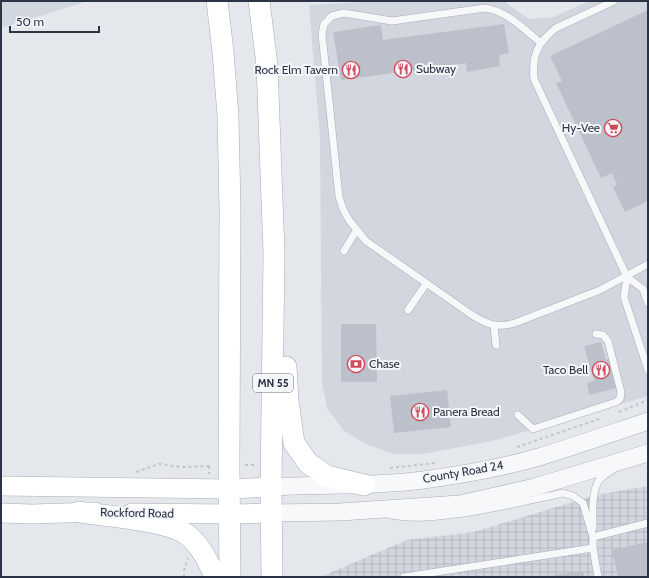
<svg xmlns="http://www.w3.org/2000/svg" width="649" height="578" font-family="Cabin,sans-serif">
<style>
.built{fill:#d2d6de}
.industrial{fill:url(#industrial-grid)}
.building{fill:#bbc0ca}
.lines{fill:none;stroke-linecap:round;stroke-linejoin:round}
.service-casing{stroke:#a9aeb7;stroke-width:8}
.tertiary-casing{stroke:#a9aeb7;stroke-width:18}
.secondary-casing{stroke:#a9aeb7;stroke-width:20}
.primary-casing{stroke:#a3abb8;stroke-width:22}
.path{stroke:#c2c5cb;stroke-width:2;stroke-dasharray:3 3;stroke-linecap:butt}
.service{stroke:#f7f8fa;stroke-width:7}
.tertiary{stroke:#f7f8fa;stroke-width:17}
.secondary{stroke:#fff;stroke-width:19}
.primary{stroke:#fff;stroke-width:21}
.labels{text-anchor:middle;stroke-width:4;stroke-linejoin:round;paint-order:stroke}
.shield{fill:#f4f6f9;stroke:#676e7b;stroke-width:1}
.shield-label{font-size:11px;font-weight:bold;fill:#2b3445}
.poi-label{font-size:12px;fill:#2b3445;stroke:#f4f6f9;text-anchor:start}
.street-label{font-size:12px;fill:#2b3445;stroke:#f4f6f9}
</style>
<defs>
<pattern id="industrial-grid" width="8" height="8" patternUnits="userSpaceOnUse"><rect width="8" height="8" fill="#d2d6de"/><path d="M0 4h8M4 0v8" fill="none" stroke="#b4b8c0"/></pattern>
</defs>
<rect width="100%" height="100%" fill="#e4e7ec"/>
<g class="built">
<polygon points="1,1 88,1 1,28"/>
<polygon points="378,1 503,1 529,19 554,17 589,1 648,1 648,396 492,441 423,454 394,454 366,444 344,431 327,408 322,382 320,137 309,5"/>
</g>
<polygon class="industrial" points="648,486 648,577 320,577 407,540 474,532 596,495"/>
<g class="building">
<polygon points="648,10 648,201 625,212 613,187 617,185 612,173 601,178 556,83 562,81 550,56"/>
<polygon points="504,24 509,53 499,55 500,66 467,72 466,63 341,80 333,32 381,25 383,40"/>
<polygon points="341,324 376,324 377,382 341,382"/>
<polygon points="601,342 606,360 609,359 616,388 589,395 587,383 594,381 584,346"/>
<polygon points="447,390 451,427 394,433 390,396"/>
<polygon points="648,542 648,577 618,577 612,550"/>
<polygon points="583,571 584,577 550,577 550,576"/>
</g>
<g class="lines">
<defs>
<g id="service">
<path d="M614,1L556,28C537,43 532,55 534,79L627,277L643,289L648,303"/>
<path d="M540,42C523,29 507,11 485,8L392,21L344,13L332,16L324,24L322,34L339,197L343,209L349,220L366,241L472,315C488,325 497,328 515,323L600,290L648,264"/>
<polyline points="344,251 356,231"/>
<polyline points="627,277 624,297 648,370"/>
<polyline points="408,310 426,284"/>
<polyline points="494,326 496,345"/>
<polyline points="518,415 533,429 616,402 620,399 621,392 608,341 603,335 596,334"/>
<path d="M391,515C416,520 439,516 464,513C497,508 530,500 563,493L573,496L583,503L593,537"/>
<path d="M593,528C593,513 591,494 599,480C602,476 608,473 612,470"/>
<polyline points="593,548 593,537 648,523"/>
<polyline points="404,577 593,548 598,577"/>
</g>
<g id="tertiary">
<path d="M271,487C322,484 373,487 423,480C461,475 501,468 539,457C575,446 612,433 648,421"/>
<polyline points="272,513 340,512 460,504 535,487 648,453"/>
</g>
<g id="secondary">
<polyline points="1,486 230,489 271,487"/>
<polyline points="1,513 32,514 95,512"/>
<polyline points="132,513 230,514 272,513"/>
</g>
<g id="primary">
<polyline points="217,1 223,52 228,116 230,210 229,465 230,577"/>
<polyline points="259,1 267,65 274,253 271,487 272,577"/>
<polyline points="286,367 288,401 294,443 308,463 327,476 364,485"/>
<path d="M79,512C104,516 167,520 186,534C201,545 208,561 215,577"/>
</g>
</defs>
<use href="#service" class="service-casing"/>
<use href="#tertiary" class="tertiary-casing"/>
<use href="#secondary" class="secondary-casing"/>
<use href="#primary" class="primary-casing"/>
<g class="path">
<polyline points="619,412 648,400"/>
<polyline points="517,447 602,418"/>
<polyline points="245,465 256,465"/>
<polyline points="209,466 209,474"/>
<polyline points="390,468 435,463"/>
<polyline points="136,472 159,464 182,467 212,466"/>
<polyline points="184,577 184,571 188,558"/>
</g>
<use href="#service" class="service"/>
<use href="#tertiary" class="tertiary"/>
<use href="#secondary" class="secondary"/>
<use href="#primary" class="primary"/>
</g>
<defs>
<symbol id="restaurant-ring" viewBox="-11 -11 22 22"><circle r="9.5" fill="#f4f6f9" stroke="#d1495b" stroke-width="1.5"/><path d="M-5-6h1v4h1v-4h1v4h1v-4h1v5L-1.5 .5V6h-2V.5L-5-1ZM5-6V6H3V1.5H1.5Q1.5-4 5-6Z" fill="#d1495b"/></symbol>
<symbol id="supermarket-ring" viewBox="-11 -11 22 22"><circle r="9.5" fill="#f4f6f9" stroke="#d1495b" stroke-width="1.5"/><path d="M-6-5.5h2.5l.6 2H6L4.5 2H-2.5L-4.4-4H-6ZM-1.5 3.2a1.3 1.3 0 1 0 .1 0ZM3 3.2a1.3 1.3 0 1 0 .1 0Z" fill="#d1495b"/></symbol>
<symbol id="bank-ring" viewBox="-11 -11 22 22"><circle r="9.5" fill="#f4f6f9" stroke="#d1495b" stroke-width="1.5"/><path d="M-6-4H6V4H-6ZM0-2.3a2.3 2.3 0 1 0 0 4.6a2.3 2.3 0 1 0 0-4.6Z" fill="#d1495b"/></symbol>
</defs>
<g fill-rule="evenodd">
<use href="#restaurant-ring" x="393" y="59" width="20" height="20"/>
<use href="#restaurant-ring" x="341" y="60" width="20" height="20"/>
<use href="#supermarket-ring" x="603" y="118" width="20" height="20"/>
<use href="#bank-ring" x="346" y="354" width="20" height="20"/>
<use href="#restaurant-ring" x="591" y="360" width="20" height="20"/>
<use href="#restaurant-ring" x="410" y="402" width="20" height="20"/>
</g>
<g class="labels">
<rect class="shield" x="253" y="374" width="40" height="18" rx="3"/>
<g class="shield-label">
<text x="273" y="387">MN 55</text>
</g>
<g class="poi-label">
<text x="416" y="73">Subway</text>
<text x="338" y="74" text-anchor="end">Rock Elm Tavern</text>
<text x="600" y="132" text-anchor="end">Hy-Vee</text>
<text x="369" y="368">Chase</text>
<text x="588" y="374" text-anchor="end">Taco Bell</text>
<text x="433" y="416">Panera Bread</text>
</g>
<g class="street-label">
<text transform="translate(463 472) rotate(-10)" y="4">County Road 24</text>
<text transform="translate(137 513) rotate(1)" y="4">Rockford Road</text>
</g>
</g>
<rect width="649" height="578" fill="none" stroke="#2b3445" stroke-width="4"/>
<path d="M10 26v6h89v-6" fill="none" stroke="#2b3445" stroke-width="2"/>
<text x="16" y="26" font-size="12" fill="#2b3445" stroke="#f4f6f9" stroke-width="3" paint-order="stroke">50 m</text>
</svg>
